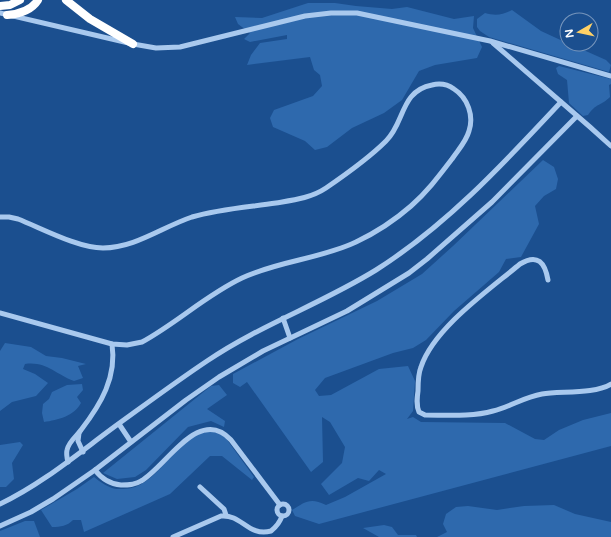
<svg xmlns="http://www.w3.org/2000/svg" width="611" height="537" font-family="'Varela Round',sans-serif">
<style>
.green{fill:#2e69ad}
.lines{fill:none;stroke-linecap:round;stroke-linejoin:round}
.minor{stroke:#a9c9ee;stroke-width:5}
.highway{stroke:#fff;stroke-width:8}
</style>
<rect width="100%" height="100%" fill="#1b4f8f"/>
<g class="green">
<polygon points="308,3 335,3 356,6 392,9 407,7 454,19 474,16 473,28 482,47 477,58 435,65 419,71 402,100 384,113 352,128 327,147 315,150 305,141 273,127 270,118 274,110 313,96 322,86 320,75 314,70 310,57 247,65 251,55 260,43 287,39 287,35 250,42 244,39 250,33 238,24 235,17 262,18"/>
<path d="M512,10L541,31L567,43V44H570L606,60L611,65L609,72L489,37L480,31L477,27V19L485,13C495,16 503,15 512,10Z"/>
<path d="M559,66L611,79V84L609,85L610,97C601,106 596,103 588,115L583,116L569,103L567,80L558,74L556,68Z"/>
<path d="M543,160L554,167L558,179L556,189L544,196L535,206L539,224L521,257L506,259L499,272L454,311L426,340L413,348L393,353L325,378L315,390L319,396L331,395L379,369L408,366L415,381L413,411L407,419L413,417L421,422L505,423L535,439L544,440L559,430L583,420L611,413V446L319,524L295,516L292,510C305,502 310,497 326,505L345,497L386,474L379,470L369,481L358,478L329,495L321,484L342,463L345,447L330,422L322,417L323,462L311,472L247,382L240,387L233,383V374L298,339L377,301L422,274L453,246Z"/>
<path d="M5,343L31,347L46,356L62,358L86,364L78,366L83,378L74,381C55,374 46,361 25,364L23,369L35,374L48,383L36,396L12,402L0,411V351Z"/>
<path d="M82,384L83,390L77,397L81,403C74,416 58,420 44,422L42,413L43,404L49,399L52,392L67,385Z"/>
<polygon points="219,385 227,395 207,409 225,421 224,427 211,421 188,427 146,470 135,477 117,479 103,473 211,386"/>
<path d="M205,432H216L225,437L254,477L252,480L222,456H210L170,494L84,532L81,520H73C67,526 61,527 52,527L41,510L77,489L94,477C99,481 106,486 112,488C114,489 118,489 121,489C157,491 172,440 205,432Z"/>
<polygon points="20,442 23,445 12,463 14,479 6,487 0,487 0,445"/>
<polygon points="554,505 575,514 611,522 611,537 437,537 447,532 443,524 446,514 456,507 468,506 497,510 524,506"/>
<polygon points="25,521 34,521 40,537 0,537 0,531"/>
<polygon points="384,525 392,527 398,535 416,535 417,537 379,537 363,528"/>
</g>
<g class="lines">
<g class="minor">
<polyline points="0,13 133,44 156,48 180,47 305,16 331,13 357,13 490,41 611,76"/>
<polyline points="493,43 590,127 611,146"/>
<path d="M0,217H9L18,219C41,228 78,248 103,248C135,248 162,227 192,217C219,209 249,207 276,203C294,200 311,198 326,188C345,175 370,157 386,141C405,123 400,91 432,85C440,83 447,84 454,89C468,98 474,116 469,131C466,142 458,150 452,159C439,176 427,192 411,206C395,220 375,233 356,242C320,259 278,261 242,278C206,295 177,323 142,342L127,345L112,344L0,313"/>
<path d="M548,280C545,263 538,253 520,264C489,290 434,328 421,367C418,374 418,383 418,391C417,398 416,405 419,412L425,415C446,415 472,417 493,411C510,407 524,397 542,394C561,391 595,394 611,384"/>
<polyline points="283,318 290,338"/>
<polyline points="119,424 131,442"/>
<polyline points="79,433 78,441 83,452"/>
<path d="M68,462C67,458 66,454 67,450C69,441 77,436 81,430C101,404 117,377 112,344"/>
<path d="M95,470C101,478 110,484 121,485C128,485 135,485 141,481C166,467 199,405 231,440L280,505"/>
<polyline points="200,487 224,509 226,515"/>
<path d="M0,504C40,485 75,456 110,430C142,407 174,383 207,361C260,325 321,304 376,270C447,225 504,163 561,102"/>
<circle cx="283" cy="510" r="6"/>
<polyline points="0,526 31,512 53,499 95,470 186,400 219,377 263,351 347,311 409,273 427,259 492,202 577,116"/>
<path d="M173,537L221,516C242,514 248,537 271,531C276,527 280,522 282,516"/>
</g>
<g class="highway">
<polyline points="66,0 90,19 133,44"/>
<polyline points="0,6 10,5 20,0"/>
<path d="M7,15C19,14 31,11 38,0"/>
</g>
</g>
<g transform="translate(579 32) rotate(261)"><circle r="19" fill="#1b4f8f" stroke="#7695bc"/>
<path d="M0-3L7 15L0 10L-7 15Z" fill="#ffd166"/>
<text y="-6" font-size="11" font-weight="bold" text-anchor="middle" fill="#ffffff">N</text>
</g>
</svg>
